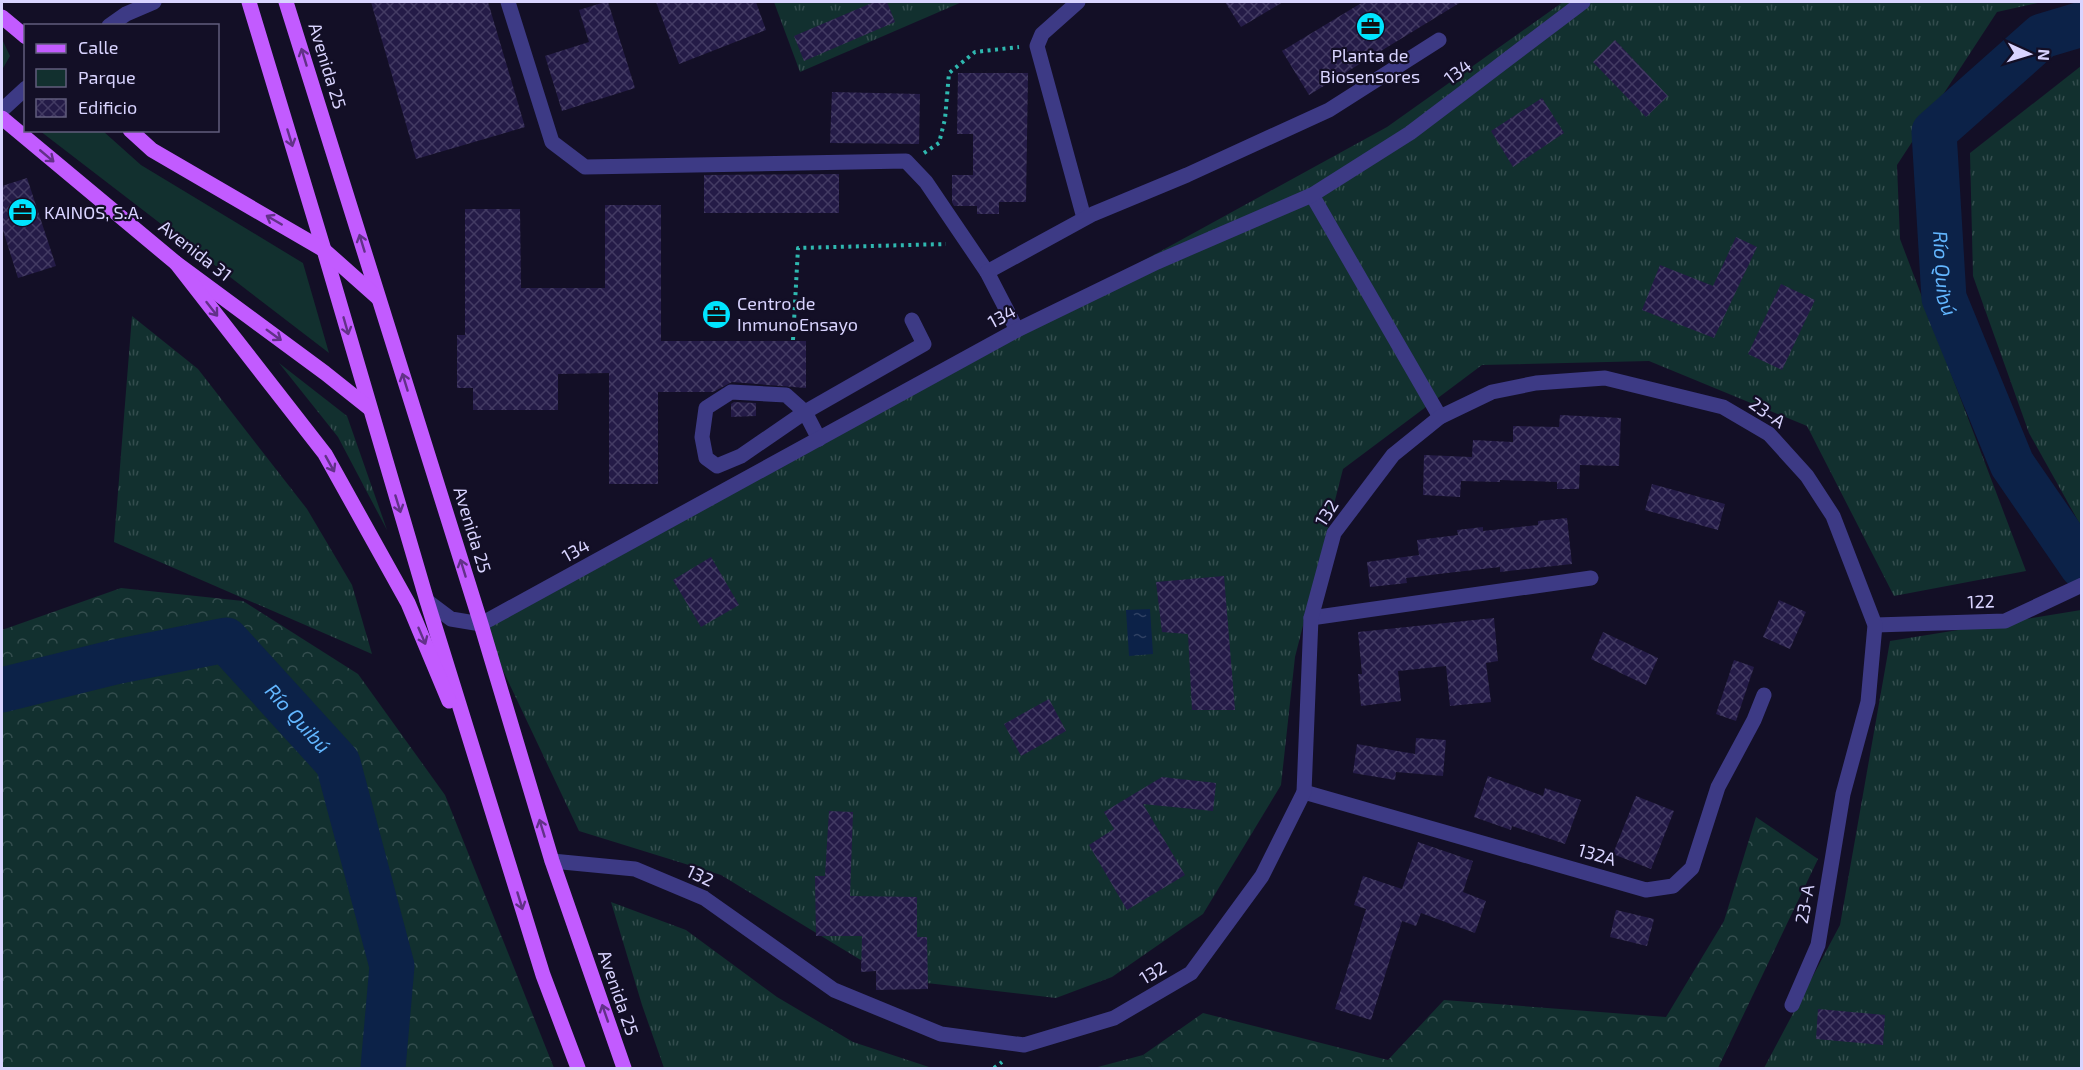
<svg xmlns="http://www.w3.org/2000/svg" width="2083" height="1070" font-family="'Exo 2',sans-serif">
<style>
.grass{fill:url(#grass-tufts)}
.forest{fill:url(#forest-crowns)}
.park{fill:#12302f}
.water{fill:url(#water-ripples)}
.lines{fill:none;stroke-linecap:round;stroke-linejoin:round}
.river{stroke:#0c2248;stroke-width:45}
.building{fill:url(#building-cross-hatch)}
.path{stroke:#2fb8b0;stroke-width:4;stroke-dasharray:3 4.5;stroke-linecap:butt}
.minor{stroke:#3d3a85;stroke-width:15}
.major{stroke:#c25bff;stroke-width:15}
.oneway{stroke:#623188}
.labels{text-anchor:middle;stroke-width:4.5;stroke-linejoin:round;paint-order:stroke}
.poi-label{font-size:18px;fill:#d9d4ff;stroke:#130f26;text-anchor:start}
.street-label{font-size:18px;fill:#d9d4ff;stroke:#130f26}
.water-label{font-size:20px;font-style:italic;fill:#62b6ff;stroke:#130f26}
</style>
<defs>
<pattern id="grass-tufts" width="24" height="20" patternUnits="userSpaceOnUse" patternTransform="scale(1.5)"><rect width="24" height="20" fill="#12302f"/><path d="M3 7l-1-3M5 7V3M7 7l1-3M15 17l-1-3M17 17v-4M19 17l1-3" fill="none" stroke="#344d4e"/></pattern>
<pattern id="forest-crowns" width="20" height="18" patternUnits="userSpaceOnUse" patternTransform="scale(1.5)"><rect width="20" height="18" fill="#12302f"/><path d="M2 6a3 3 0 1 1 6 0M12 15a3 3 0 1 1 6 0" fill="none" stroke="#344d4e"/></pattern>
<pattern id="water-ripples" width="26" height="14" patternUnits="userSpaceOnUse" patternTransform="scale(1.5)"><rect width="26" height="14" fill="#0c2248"/><path d="M2 4q2-2 4 0t4 0M15 11q2-2 4 0t4 0" fill="none" stroke="#2f4163"/></pattern>
<pattern id="building-cross-hatch" width="8" height="8" patternUnits="userSpaceOnUse" patternTransform="scale(1.5)"><rect width="8" height="8" fill="#241b47"/><path d="M0 0l8 8M0 8l8-8" fill="none" stroke="#433b63"/></pattern>
</defs>
<rect width="100%" height="100%" fill="#130f26"/>
<g class="grass">
<polygon points="774,2 962,2 800,72"/>
<polygon points="1563,2 2042,2 1997,12 1897,165 1900,239 2026,571 1894,596 1807,426 1649,361 1482,365 1343,469 1295,657 1281,785 1203,914 1112,977 1056,998 892,979 721,875 579,831 481,624 1387,127"/>
<polygon points="2081,66 2081,526 2029,433 1973,276 1970,153"/>
<polygon points="132,316 198,369 307,509 352,585 372,654 114,542"/>
<polygon points="279,363 347,416 387,530 338,437"/>
<polygon points="2081,610 2081,1068 1764,1068 1840,925 1890,641"/>
<polygon points="611,902 686,930 777,997 853,1042 932,1068 664,1068 642,1005"/>
<polygon points="1143,1055 1153,1068 1094,1068"/>
</g>
<g class="forest">
<polygon points="121,588 243,601 358,674 445,795 554,1068 2,1068 2,630"/>
<polygon points="1756,817 1818,859 1718,1068 1153,1068 1143,1055 1203,1013 1388,1060 1444,1000 1666,1017 1724,921"/>
</g>
<g class="park">
<polygon points="2,39 10,56 2,70"/>
<polygon points="40,131 103,131 141,165 303,263 329,353"/>
</g>
<polygon class="water" points="1150,609 1153,654 1129,656 1126,610"/>
<g class="lines">
<g class="river">
<path id="s1" d="M2082,24L2042,36L1934,132L1944,298L2012,464L2082,566"/>
<path id="s2" d="M2,690L115,662L226,640L338,763L392,966L383,1068"/>
</g>
</g>
<g class="building">
<polygon points="371,2 488,2 525,127 416,159"/>
<polygon points="605,2 608,2 635,88 562,111 545,56 589,42 579,10"/>
<polygon points="656,2 756,2 766,30 679,64"/>
<polygon points="874,2 887,2 895,22 804,61 794,36"/>
<polygon points="1225,2 1283,2 1241,27"/>
<polygon points="1363,2 1461,2 1309,95 1282,51"/>
<polygon points="1615,40 1668,96 1646,117 1593,62"/>
<polygon points="958,73 1028,73 1026,202 999,202 999,214 977,214 977,206 954,206 952,202 952,175 973,175 973,134 957,134"/>
<polygon points="832,92 920,94 919,144 830,143"/>
<polygon points="1542,98 1564,133 1513,167 1491,131"/>
<polygon points="839,174 839,213 704,213 704,175"/>
<polygon points="27,178 56,266 18,278 2,227 2,186"/>
<polygon points="605,205 661,205 661,341 806,341 806,388 732,382 713,392 658,392 658,484 609,484 609,373 558,374 558,410 473,410 473,388 457,388 457,335 465,335 465,209 520,209 521,288 605,288"/>
<polygon points="1736,237 1757,247 1714,338 1642,310 1660,265 1713,286"/>
<polygon points="1781,284 1815,300 1782,370 1748,354"/>
<polygon points="734,402 756,403 756,416 731,417 731,404"/>
<polygon points="1560,415 1621,418 1619,466 1580,465 1579,489 1557,489 1557,482 1500,480 1500,482 1461,481 1460,497 1423,495 1424,455 1472,457 1473,440 1513,442 1513,426 1559,427"/>
<polygon points="1652,484 1725,504 1718,530 1645,510"/>
<polygon points="1567,518 1572,564 1500,572 1500,567 1447,573 1406,578 1407,583 1370,587 1367,562 1419,555 1417,540 1458,535 1457,530 1483,527 1483,531 1538,525 1538,521"/>
<polygon points="711,557 739,605 701,627 673,580"/>
<polygon points="1224,576 1235,710 1192,710 1188,634 1162,632 1156,582"/>
<polygon points="1779,600 1806,612 1790,649 1763,637"/>
<polygon points="1494,618 1498,661 1486,663 1491,702 1450,706 1446,666 1398,671 1401,701 1361,706 1358,674 1362,674 1358,632"/>
<polygon points="1603,632 1658,658 1646,685 1591,659"/>
<polygon points="1734,660 1754,667 1736,721 1716,714"/>
<polygon points="1049,699 1066,731 1021,756 1004,724"/>
<polygon points="1416,738 1446,740 1443,776 1396,772 1395,780 1353,773 1357,744 1415,754"/>
<polygon points="1488,776 1543,796 1545,788 1581,800 1565,844 1512,826 1511,830 1474,817"/>
<polygon points="1162,777 1216,783 1213,811 1143,804 1185,875 1127,910 1089,845 1114,829 1104,812"/>
<polygon points="1636,796 1674,811 1651,869 1613,854"/>
<polygon points="829,811 853,812 850,896 917,897 917,937 927,937 928,989 876,990 876,971 861,972 862,936 816,936 815,876 825,876"/>
<polygon points="1418,842 1473,861 1463,892 1486,901 1475,933 1421,913 1416,926 1402,921 1371,1020 1335,1009 1366,909 1354,905 1363,876 1402,889"/>
<polygon points="1616,910 1654,919 1647,946 1610,937"/>
<polygon points="1818,1009 1885,1015 1883,1045 1816,1039"/>
</g>
<g class="lines">
<g class="path">
<polyline points="924,153 939,143 945,119 949,73 975,52 1019,47"/>
<polyline points="793,340 798,248 946,244"/>
<polyline points="994,1068 1002,1062"/>
</g>
<g class="minor">
<polyline points="508,2 552,142 585,167 906,161 926,182 987,272"/>
<polyline points="1078,2 1042,34 1037,46 1084,218"/>
<polyline points="109,26 126,14 154,2"/>
<polyline points="2,110 26,88"/>
<polyline points="1312,195 1440,417"/>
<polyline points="1017,330 987,272 1093,214 1187,175 1329,110 1439,40"/>
<polyline points="819,439 805,412 786,395 731,392 706,408 702,437 706,458 717,466 741,456 805,412 924,344 912,320"/>
<polyline points="427,601 451,619 481,624 1017,330 1157,262 1312,195 1410,133 1583,2"/>
<polyline points="1311,618 1591,578"/>
<polyline points="1875,625 2005,621 2082,585"/>
<polyline points="1304,792 1646,890 1673,886 1692,868 1718,787 1754,720 1764,695"/>
<polyline points="552,861 635,869 704,898 834,990 941,1034 1024,1045 1114,1018 1191,973 1262,876 1304,792 1311,618 1334,533 1393,455 1440,417 1492,392 1536,383 1605,378 1723,407 1769,434 1807,476 1833,516 1875,625 1868,702 1843,794 1818,945 1792,1005"/>
</g>
<g class="major">
<polyline points="249,2 324,250 427,601 543,975 578,1068"/>
<polyline points="286,2 481,624 552,861 624,1068"/>
<polyline points="2,17 26,37"/>
<polyline points="2,118 176,263 325,373 369,408"/>
<polyline points="130,130 152,150 324,250 378,298"/>
<polyline points="176,263 325,454 408,603 449,701"/>
</g>
</g>
<defs><path id="oneway-shaft" d="M-6 0H5M1.5-3L5.5 0L1.5 3" fill="none" stroke-width="1.6" stroke-linecap="round" stroke-linejoin="round" transform="scale(1.5)"/></defs>
<g class="oneway">
<use href="#oneway-shaft" transform="translate(304 57) rotate(-107)"/>
<use href="#oneway-shaft" transform="translate(290 138) rotate(73)"/>
<use href="#oneway-shaft" transform="translate(47 156) rotate(40)"/>
<use href="#oneway-shaft" transform="translate(274 220) rotate(-150)"/>
<use href="#oneway-shaft" transform="translate(362 243) rotate(-107)"/>
<use href="#oneway-shaft" transform="translate(212 309) rotate(52)"/>
<use href="#oneway-shaft" transform="translate(346 326) rotate(74)"/>
<use href="#oneway-shaft" transform="translate(274 335) rotate(36)"/>
<use href="#oneway-shaft" transform="translate(405 382) rotate(-107)"/>
<use href="#oneway-shaft" transform="translate(330 464) rotate(61)"/>
<use href="#oneway-shaft" transform="translate(398 504) rotate(73)"/>
<use href="#oneway-shaft" transform="translate(463 568) rotate(-107)"/>
<use href="#oneway-shaft" transform="translate(422 636) rotate(67)"/>
<use href="#oneway-shaft" transform="translate(542 828) rotate(-107)"/>
<use href="#oneway-shaft" transform="translate(520 901) rotate(73)"/>
<use href="#oneway-shaft" transform="translate(605 1013) rotate(-109)"/>
</g>
<defs>
<symbol id="office-disc" viewBox="-11 -11 22 22"><circle r="9.5" fill="#00e5ff" stroke="#130f26"/><path d="M-6-3h4V-5.5h4V-3h4V5H-6ZM-1-4.5V-3h2v-1.5ZM-6 0V1H6V0Z" fill="#111"/></symbol>
</defs>
<g fill-rule="evenodd">
<use href="#office-disc" x="1354" y="10" width="33" height="33"/>
<use href="#office-disc" x="6" y="196" width="33" height="33"/>
<use href="#office-disc" x="700" y="298" width="33" height="33"/>
</g>
<g class="labels">
<g class="poi-label">
<text x="1370" y="62" text-anchor="middle">Planta de<tspan x="1370" dy="21">Biosensores</tspan></text>
<text x="44" y="219">KAINOS, S.A.</text>
<text x="737" y="310">Centro de<tspan x="737" dy="21">InmunoEnsayo</tspan></text>
</g>
<g class="street-label">
<text transform="translate(327 66) rotate(73)" y="6">Avenida 25</text>
<text transform="translate(1458 72) rotate(-37)" y="6">134</text>
<text transform="translate(195 251) rotate(38)" y="6">Avenida 31</text>
<text transform="translate(1002 317) rotate(-28)" y="6">134</text>
<text transform="translate(1767 413) rotate(35)" y="6">23-A</text>
<text transform="translate(1327 513) rotate(-58)" y="6">132</text>
<text transform="translate(472 530) rotate(73)" y="6">Avenida 25</text>
<text transform="translate(576 551) rotate(-29)" y="6">134</text>
<text transform="translate(1981 602) rotate(-2)" y="6">122</text>
<text transform="translate(1597 855) rotate(16)" y="6">132A</text>
<text transform="translate(700 876) rotate(25)" y="6">132</text>
<text transform="translate(1805 904) rotate(-80)" y="6">23-A</text>
<text transform="translate(1153 973) rotate(-30)" y="6">132</text>
<text transform="translate(618 993) rotate(71)" y="6">Avenida 25</text>
</g>
<g class="water-label">
<text dy="7" stroke="none"><textPath href="#s1" startOffset="328">Río Quibú</textPath></text>
<text dy="7" stroke="none"><textPath href="#s2" startOffset="336">Río Quibú</textPath></text>
</g>
</g>
<rect width="2083" height="1070" fill="none" stroke="#d9d4ff" stroke-width="6"/>
<rect x="24" y="24" width="195" height="108" fill="#130f26" stroke="#625e7d" stroke-width="1.5"/>
<rect x="36" y="44" width="30" height="9" fill="#c25bff" stroke="#625e7d" stroke-width="1.5"/>
<text x="78" y="54" font-size="18" fill="#d9d4ff">Calle</text>
<rect x="36" y="69" width="30" height="18" fill="#12302f" stroke="#625e7d" stroke-width="1.5"/>
<text x="78" y="84" font-size="18" fill="#d9d4ff">Parque</text>
<rect x="36" y="99" width="30" height="18" fill="url(#building-cross-hatch)" stroke="#625e7d" stroke-width="1.5"/>
<text x="78" y="114" font-size="18" fill="#d9d4ff">Edificio</text>
<g transform="translate(2029 54) rotate(94)" stroke="#130f26" stroke-width="4.5" paint-order="stroke">
<path d="M0-4.5L10 22L0 15L-10 22Z" fill="#d9d4ff"/>
<text y="-9" font-size="16" font-weight="bold" text-anchor="middle" fill="#d9d4ff">N</text>
</g>
</svg>
